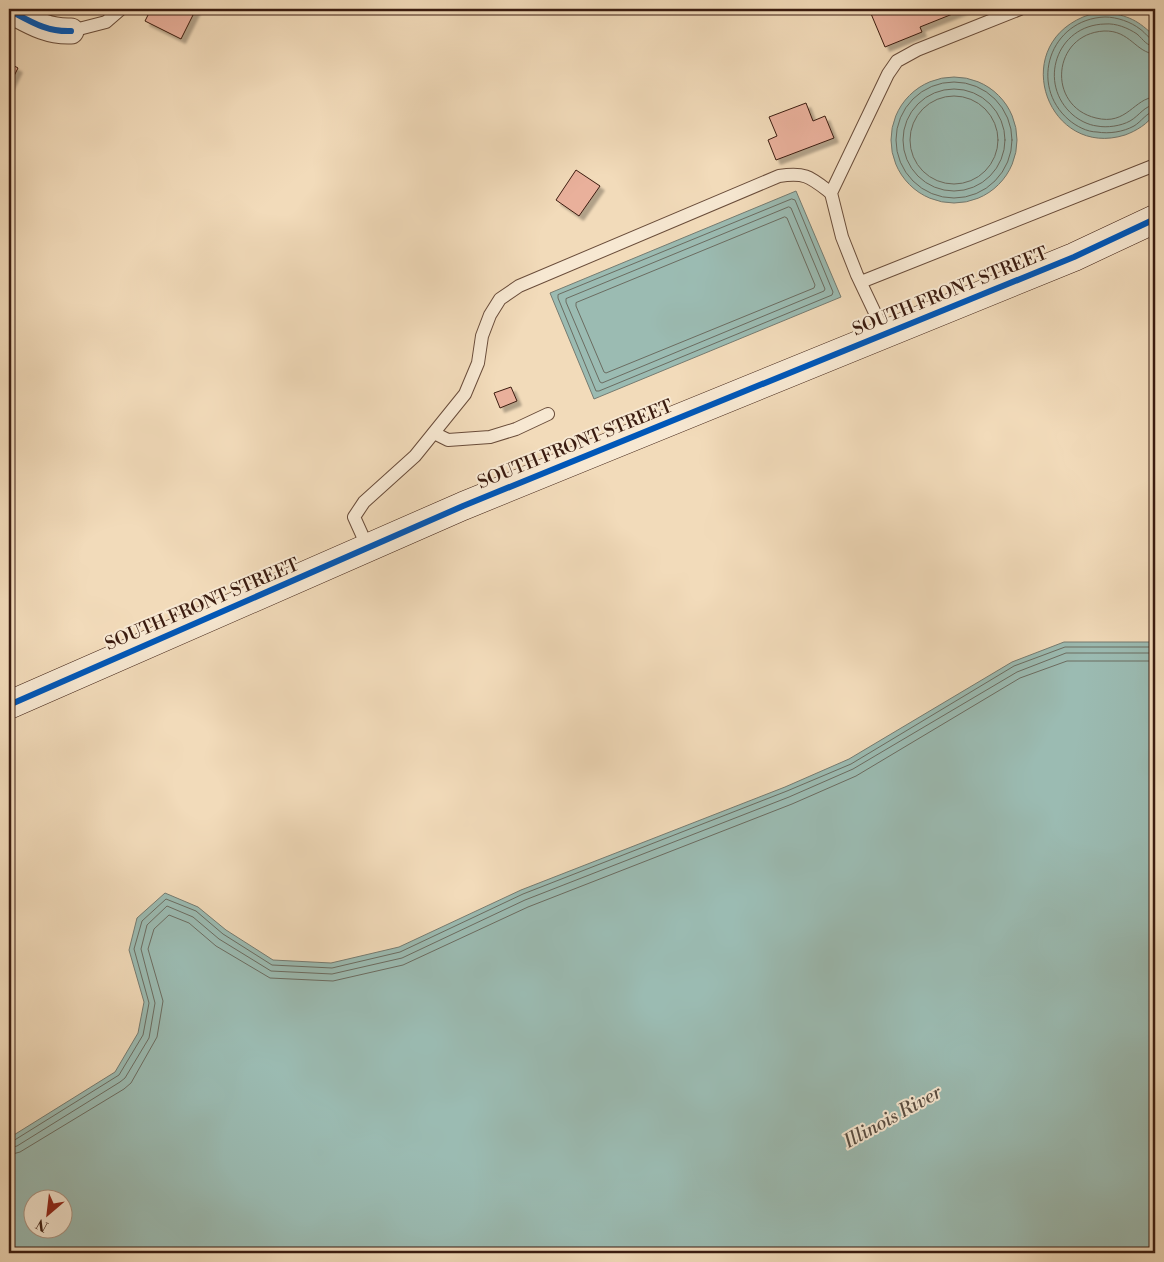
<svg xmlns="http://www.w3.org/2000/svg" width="1164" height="1262" font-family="'Libre Bodoni',serif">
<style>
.water{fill:#9bbbb2;stroke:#757b71;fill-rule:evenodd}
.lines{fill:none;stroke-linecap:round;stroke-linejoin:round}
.shore{stroke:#6b6c61;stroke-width:1}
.building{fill:#e9b09b;stroke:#3b1c10;filter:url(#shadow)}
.lane-casing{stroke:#694c3a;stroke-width:14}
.street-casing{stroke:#694c3a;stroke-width:27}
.secondary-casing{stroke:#3b1c10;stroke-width:29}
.lane{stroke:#f7e8d2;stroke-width:12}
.street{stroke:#f7e8d2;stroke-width:25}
.secondary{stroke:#f7e8d2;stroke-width:28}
.cycleway-casing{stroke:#f7e8d2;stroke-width:9}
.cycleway{stroke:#0057b8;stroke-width:6}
.labels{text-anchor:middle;stroke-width:4;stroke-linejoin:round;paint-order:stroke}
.street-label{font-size:18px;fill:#3b1c10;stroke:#f7e8d2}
.water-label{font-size:19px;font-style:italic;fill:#584c41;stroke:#f7e8d2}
</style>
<defs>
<filter id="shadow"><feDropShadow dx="4.5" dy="4.5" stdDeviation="1" flood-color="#0004"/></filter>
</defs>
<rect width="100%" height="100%" fill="#f2dbba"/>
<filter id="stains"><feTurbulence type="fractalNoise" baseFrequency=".004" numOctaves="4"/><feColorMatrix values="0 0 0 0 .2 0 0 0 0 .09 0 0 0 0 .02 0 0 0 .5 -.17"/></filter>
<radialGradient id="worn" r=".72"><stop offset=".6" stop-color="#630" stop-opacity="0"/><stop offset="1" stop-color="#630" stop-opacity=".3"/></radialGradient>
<g class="water">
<path d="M1105,12C1129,16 1138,20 1155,37V113C1148,124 1136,131 1125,135C1049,159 1008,49 1083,17C1090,14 1098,13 1105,12Z"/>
<circle cx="954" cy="140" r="63"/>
<polygon points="796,191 841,297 594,399 550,293"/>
<path d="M1064,642H1155V1253H9V1138L115,1072L138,1033L144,1002L129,950L137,918L165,893L198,907L226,930L273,960L331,963L399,947L521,890L785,787L849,759L1012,662ZM32,1200H62V1230H32Z"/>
</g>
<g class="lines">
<g class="shore">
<path d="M1155,40C1148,39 1146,33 1140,29C1131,22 1117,17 1105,17C1050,19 1028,85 1069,120C1076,126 1087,132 1097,132C1109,134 1123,132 1134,126C1141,122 1147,112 1155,111"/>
<path d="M1155,46C1146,46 1144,40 1137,34C1128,28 1116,23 1105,24C1056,25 1037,84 1073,115C1079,120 1088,125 1097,126C1107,128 1121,126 1130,121C1139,116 1145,105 1155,105"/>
<path d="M1155,54C1136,53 1130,30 1104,31C1052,34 1046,106 1096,118C1127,126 1134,98 1155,97"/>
<circle cx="954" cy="140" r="58"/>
<circle cx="954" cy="140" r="51"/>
<circle cx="954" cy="140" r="44"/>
<polygon points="792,199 795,200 833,292 832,295 599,391 596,391 558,298 558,295"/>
<polygon points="789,207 791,208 825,289 824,291 602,383 600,382 566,302 566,299"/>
<polygon points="785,217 787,218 815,285 814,288 606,373 604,372 576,306 576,303"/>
<polyline points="9,1142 13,1141 119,1075 143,1035 149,1003 134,949 142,921 166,899 196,911 223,934 272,965 332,968 400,952 523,894 787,791 851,764 1014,666 1065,647 1155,647"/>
<polyline points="9,1148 17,1146 120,1082 125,1078 149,1038 155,1003 141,949 147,925 167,906 193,917 219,939 271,971 332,974 402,958 525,900 789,797 853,769 1017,672 1066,653 1155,653"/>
<polyline points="9,1155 20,1152 124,1089 131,1083 157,1037 163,1001 148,949 154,929 169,915 189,923 216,946 270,978 333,981 403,965 528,907 792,804 856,776 1020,678 1067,661 1155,661"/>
</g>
</g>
<g class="building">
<polygon points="151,9 196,9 181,39 145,21"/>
<polygon points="869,9 965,9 920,27 922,32 885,47"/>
<polygon points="9,63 18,68 9,86"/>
<polygon points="806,103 813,121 825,116 834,138 776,160 768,140 777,136 769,117"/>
<polygon points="576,170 600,186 579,216 556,200"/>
<polygon points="511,387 517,401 500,408 494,393"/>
</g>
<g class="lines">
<defs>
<g id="lane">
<polyline points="71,31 106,22 121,9"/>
<polyline points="861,282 1155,165"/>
<polyline points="885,334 857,275 842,237 831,193 888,74 897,61 917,50 1020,9"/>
<polyline points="434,433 448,440 490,437 516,429 548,414"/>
<path d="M368,548L354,517L364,502L415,456L465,394L478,363L482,336L490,315L500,299L519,286L779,176C806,172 810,177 831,193"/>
</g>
<path id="street" d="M9,10C30,21 46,32 71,31"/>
<polyline id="secondary" points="9,705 463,506 1074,257 1155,219"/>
</defs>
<use href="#lane" class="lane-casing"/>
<use href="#street" class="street-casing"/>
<use href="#secondary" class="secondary-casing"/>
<use href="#lane" class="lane"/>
<use href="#street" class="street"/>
<use href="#secondary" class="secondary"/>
<defs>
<g id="cycleway">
<path d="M9,10C30,21 46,32 71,31"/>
<polyline points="9,705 463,506 1074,257 1155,219"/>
</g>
</defs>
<use href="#cycleway" class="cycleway-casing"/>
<use href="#cycleway" class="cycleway"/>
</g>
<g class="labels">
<g class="street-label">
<text transform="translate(950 291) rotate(-22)" y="6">SOUTH FRONT STREET</text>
<text transform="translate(575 444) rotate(-22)" y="6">SOUTH FRONT STREET</text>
<text transform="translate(202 604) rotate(-23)" y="6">SOUTH FRONT STREET</text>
</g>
<g class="water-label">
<text transform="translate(892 1116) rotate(-29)" y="7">Illinois River</text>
</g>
</g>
<rect width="1164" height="1262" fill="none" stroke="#f2dbba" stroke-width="30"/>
<rect x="10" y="10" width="1144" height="1242" fill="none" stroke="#3b1c10" stroke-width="2.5"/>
<rect x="15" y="15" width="1134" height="1232" fill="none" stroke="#3b1c10"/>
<g transform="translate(48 1214) rotate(208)"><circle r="24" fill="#f7e8d2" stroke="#ac9684"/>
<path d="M0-4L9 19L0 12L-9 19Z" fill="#8f2418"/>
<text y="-8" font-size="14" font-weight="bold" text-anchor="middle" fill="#3b1c10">N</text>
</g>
<rect width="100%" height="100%" filter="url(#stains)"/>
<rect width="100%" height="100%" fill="url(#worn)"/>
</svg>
